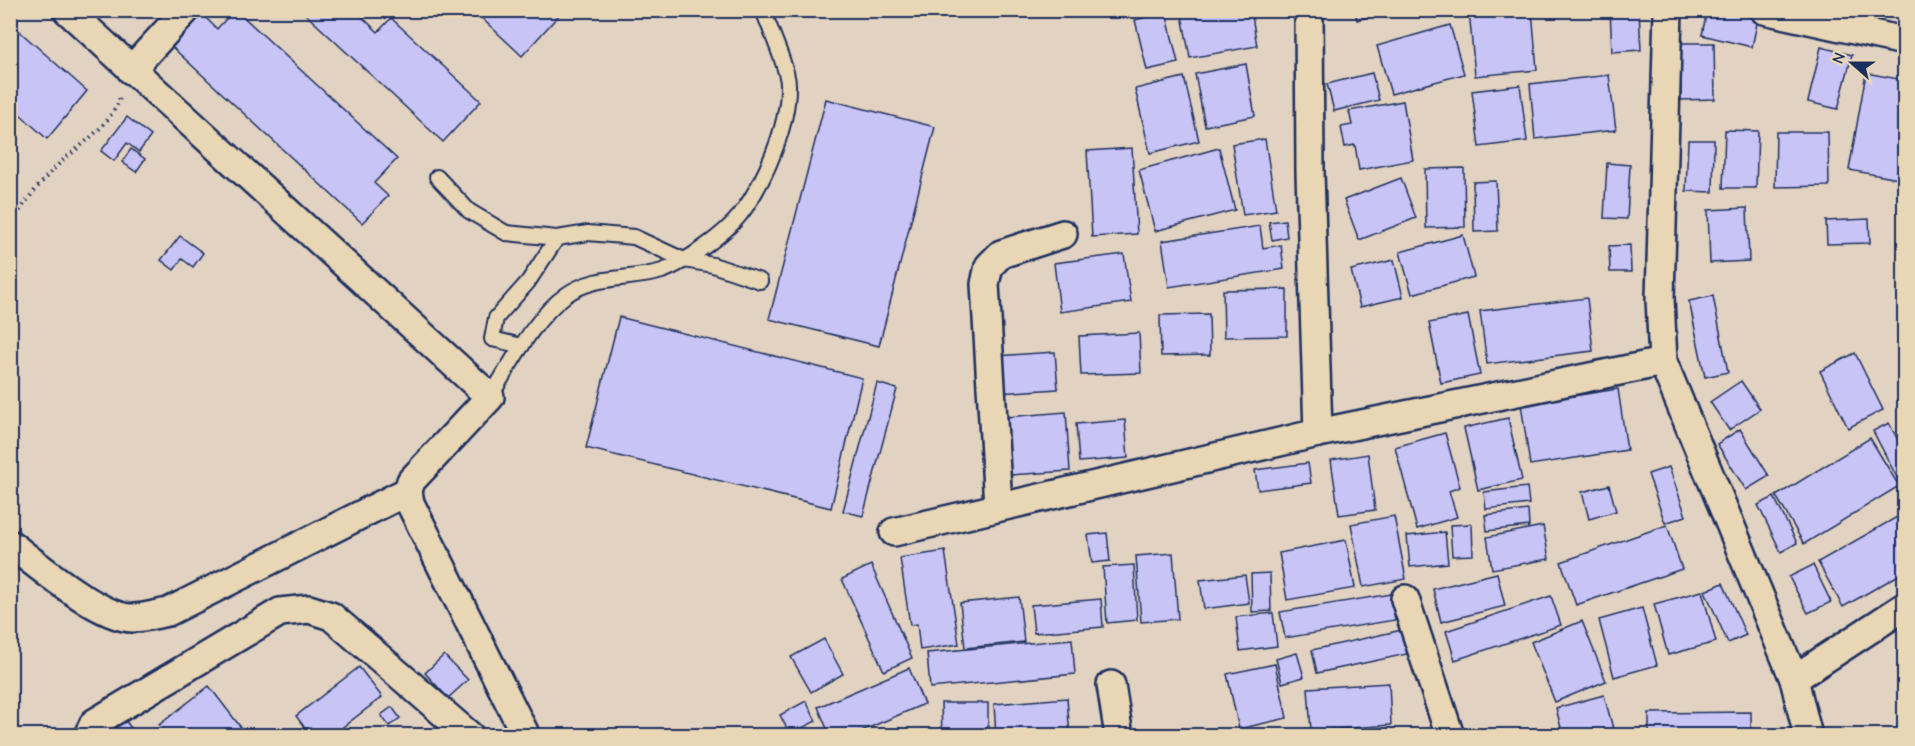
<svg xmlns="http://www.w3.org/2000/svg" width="1915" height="746" font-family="'Comic Neue',sans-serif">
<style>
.building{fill:#c9c4f6;stroke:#1b2f5e;stroke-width:1.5}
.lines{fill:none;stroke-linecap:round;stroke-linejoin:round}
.lane-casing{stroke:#1b2f5e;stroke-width:18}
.street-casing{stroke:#1b2f5e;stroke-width:32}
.path{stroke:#1b2f5e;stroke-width:4;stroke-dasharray:1.5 4.5;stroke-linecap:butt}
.lane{stroke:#e8d6b4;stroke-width:14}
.street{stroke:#e8d6b4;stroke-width:27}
</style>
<rect width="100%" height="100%" fill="#e2d2c1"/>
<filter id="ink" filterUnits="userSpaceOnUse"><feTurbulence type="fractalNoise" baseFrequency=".0167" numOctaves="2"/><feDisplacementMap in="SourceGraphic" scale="12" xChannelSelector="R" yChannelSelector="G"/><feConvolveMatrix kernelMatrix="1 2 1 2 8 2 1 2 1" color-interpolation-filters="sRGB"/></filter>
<g filter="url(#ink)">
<g class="building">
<polygon points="234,10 236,10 397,159 374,183 388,196 362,223 172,47 202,14 217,29"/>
<polygon points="301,10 368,10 362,17 378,32 391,18 481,101 443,142"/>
<polygon points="473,10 554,10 559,15 522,56"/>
<polygon points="1181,10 1251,10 1257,46 1190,58"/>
<polygon points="1355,10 1390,10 1357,20"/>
<polygon points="1469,10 1532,10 1537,70 1475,76"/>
<polygon points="1610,10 1639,10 1641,50 1612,52"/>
<polygon points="1707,10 1720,10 1758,19 1752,47 1702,35"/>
<polygon points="1166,12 1178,63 1147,70 1135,20"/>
<polygon points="10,23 87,91 47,139 10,105"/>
<polygon points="1450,25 1464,74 1391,94 1377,46"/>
<polygon points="1680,43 1714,43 1715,99 1681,100"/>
<polygon points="1821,47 1852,55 1838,109 1808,102"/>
<polygon points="1246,64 1255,116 1205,126 1195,74"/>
<polygon points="1372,73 1379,100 1334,111 1327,84"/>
<polygon points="1866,73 1904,80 1904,180 1849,170"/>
<polygon points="1609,75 1616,130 1535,139 1530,84"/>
<polygon points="1184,77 1199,141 1150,153 1135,89"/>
<polygon points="1520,85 1527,141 1479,147 1472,91"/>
<polygon points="826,99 935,127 879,346 769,319"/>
<polygon points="1403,101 1413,160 1359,170 1355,145 1345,147 1341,127 1352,125 1349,111"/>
<polygon points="127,117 151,136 139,152 127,143 114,161 101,151"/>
<polygon points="1725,130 1758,131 1756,188 1723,188"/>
<polygon points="1776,132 1828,132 1829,186 1775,187"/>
<polygon points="1265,139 1276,210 1243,215 1232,144"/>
<polygon points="1688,140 1714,140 1713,192 1686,191"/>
<polygon points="1132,148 1137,234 1092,237 1087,151"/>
<polygon points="1219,148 1235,210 1155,231 1139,170"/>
<polygon points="131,149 145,159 136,172 122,162"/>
<polygon points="1607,163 1630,165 1627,219 1604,218"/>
<polygon points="1464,168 1465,227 1426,228 1425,169"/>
<polygon points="1401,178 1416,218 1359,240 1344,200"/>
<polygon points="1496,181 1498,231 1474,232 1473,182"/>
<polygon points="1747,208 1749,261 1710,263 1708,210"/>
<polygon points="1869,219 1870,243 1827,244 1826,221"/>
<polygon points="1285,220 1287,237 1272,240 1269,222"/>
<polygon points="1260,226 1263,248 1281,245 1284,269 1169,287 1162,241"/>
<polygon points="1463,235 1474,277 1412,294 1400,252"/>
<polygon points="180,236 203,253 193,267 182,259 174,270 161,260"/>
<polygon points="1630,245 1631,272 1610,272 1609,246"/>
<polygon points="1124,254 1131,302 1060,312 1054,263"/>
<polygon points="1394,260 1403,297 1360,307 1351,270"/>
<polygon points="1287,289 1287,336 1224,337 1223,290"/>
<polygon points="1713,296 1728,372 1705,377 1689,301"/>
<polygon points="1587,298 1593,351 1487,364 1480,311"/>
<polygon points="1209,314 1210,355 1161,356 1160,315"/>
<polygon points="1468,315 1480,375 1441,383 1429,323"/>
<polygon points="619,317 862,378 831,508 586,448"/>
<polygon points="1139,333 1141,373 1081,375 1079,336"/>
<polygon points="1055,352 1058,389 998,393 996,356"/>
<polygon points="1855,353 1883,410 1848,428 1820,371"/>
<polygon points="1741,381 1760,409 1729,430 1710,402"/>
<polygon points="877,383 897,389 863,516 843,511"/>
<polygon points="1618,389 1627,450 1530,465 1521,404"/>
<polygon points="1066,412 1070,471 1010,475 1007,417"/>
<polygon points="1508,418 1522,480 1478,490 1464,428"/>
<polygon points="1125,420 1128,458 1079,462 1076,424"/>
<polygon points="1889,423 1904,452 1904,491 1873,431"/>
<polygon points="1740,429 1769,476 1746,490 1717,444"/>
<polygon points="1445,433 1460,487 1449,491 1457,517 1417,529 1395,447"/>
<polygon points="1870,438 1899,486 1804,544 1776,496"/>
<polygon points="1368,454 1375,510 1339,515 1331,460"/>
<polygon points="1308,463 1311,483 1258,490 1255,470"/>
<polygon points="1669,467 1686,516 1665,523 1648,474"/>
<polygon points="1609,485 1616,511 1589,519 1582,492"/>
<polygon points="1527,487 1529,504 1486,509 1484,492"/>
<polygon points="1774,497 1797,543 1781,552 1758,505"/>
<polygon points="1528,510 1529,526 1487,531 1485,515"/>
<polygon points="1904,513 1904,572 1843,607 1818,562"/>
<polygon points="1394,516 1406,579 1363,587 1351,524"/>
<polygon points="1472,524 1473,555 1452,556 1450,525"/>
<polygon points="1667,525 1682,569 1576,605 1561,562"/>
<polygon points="1543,526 1549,559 1492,569 1487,537"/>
<polygon points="1445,532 1448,563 1410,567 1407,536"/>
<polygon points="1107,533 1110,561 1092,563 1088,535"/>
<polygon points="1346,540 1355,588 1287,600 1279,553"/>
<polygon points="945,551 959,644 920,650 917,624 910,625 900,558"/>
<polygon points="1173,553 1178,619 1141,622 1136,556"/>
<polygon points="871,565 912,658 884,671 842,579"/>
<polygon points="1134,565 1137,620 1107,623 1103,567"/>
<polygon points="1813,565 1831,602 1808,613 1789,577"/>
<polygon points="1270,573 1271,611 1252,612 1251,574"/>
<polygon points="1497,573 1505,606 1441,622 1433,589"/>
<polygon points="1245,575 1249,603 1204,609 1200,580"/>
<polygon points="1723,583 1746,635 1728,643 1705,591"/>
<polygon points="1702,591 1716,642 1668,655 1654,604"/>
<polygon points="1391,594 1395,620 1285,638 1280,612"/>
<polygon points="1551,596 1561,625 1455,660 1446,631"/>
<polygon points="1019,597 1024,642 965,648 960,603"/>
<polygon points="1101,599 1103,627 1034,633 1031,605"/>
<polygon points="1642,608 1657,665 1614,677 1599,620"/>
<polygon points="1273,613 1277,646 1240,651 1236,617"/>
<polygon points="1582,621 1606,681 1555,702 1531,642"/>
<polygon points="1402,630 1407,654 1317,673 1312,650"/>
<polygon points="824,639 843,674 811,692 791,657"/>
<polygon points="1072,639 1075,674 930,688 927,653"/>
<polygon points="1297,653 1304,677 1282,683 1276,659"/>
<polygon points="444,655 468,680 448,698 425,673"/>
<polygon points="1275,664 1287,718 1239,729 1227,674"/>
<polygon points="359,667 382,697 331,736 311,736 296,716"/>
<polygon points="909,668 924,704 850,736 830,736 818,707"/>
<polygon points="1389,683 1391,725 1311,731 1308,688"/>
<polygon points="209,686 246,734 160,736 164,732 159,725"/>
<polygon points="1604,695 1615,736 1563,736 1556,708"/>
<polygon points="1067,698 1070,736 996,736 994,704"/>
<polygon points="806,701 816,721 790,734 780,715"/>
<polygon points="941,703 988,703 988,736 942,736"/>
<polygon points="392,707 400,718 389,726 381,715"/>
<polygon points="1751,712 1751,736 1649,736 1649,713"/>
<polygon points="125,720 137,736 105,736"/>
</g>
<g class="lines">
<defs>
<g id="lane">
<polyline points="437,177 469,211 506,233 557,238"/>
<polyline points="522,346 492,339 496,318 528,282 557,238 588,233 634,237 684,260 713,265 760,281"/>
<path d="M490,397C511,364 534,318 566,295C595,274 630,281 662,271C685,263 725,234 740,215C765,182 789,125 788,84C788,69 769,27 763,10"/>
</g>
<g id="street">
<polyline points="67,10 490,397 411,481 408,491 410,503 526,736"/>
<polyline points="1309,10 1310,172 1318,433"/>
<polyline points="1668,10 1660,298 1663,362 1794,679 1808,736"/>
<polyline points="1764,10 1904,41"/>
<polyline points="131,70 186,10"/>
<polyline points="998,506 985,284 989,266 1001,254 1063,234"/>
<polyline points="894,532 1318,433 1663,362"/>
<path d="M10,544C36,564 100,618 132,618C144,618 157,614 168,612L408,491"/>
<polyline points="1405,599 1450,736"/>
<polyline points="1794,679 1904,607"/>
<polyline points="1111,685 1119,736"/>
<polyline points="88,736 94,723 280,612 309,609 331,616 470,736"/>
</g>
</defs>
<use href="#lane" class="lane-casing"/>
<use href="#street" class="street-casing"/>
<path class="path" d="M10,226C24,203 40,182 60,163C83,143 111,125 121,95"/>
<use href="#lane" class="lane"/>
<use href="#street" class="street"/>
</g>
</g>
<rect width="1915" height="746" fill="none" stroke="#e8d6b4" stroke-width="36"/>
<rect x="18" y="18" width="1879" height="710" fill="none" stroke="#1b2f5e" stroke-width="2" filter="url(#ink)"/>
<g transform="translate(1852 63) rotate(291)" stroke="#e8d6b4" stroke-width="4.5" paint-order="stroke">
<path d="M0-4.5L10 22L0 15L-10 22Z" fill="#1b2f5e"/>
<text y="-9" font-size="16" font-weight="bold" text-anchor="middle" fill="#1b2f5e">N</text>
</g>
</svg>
